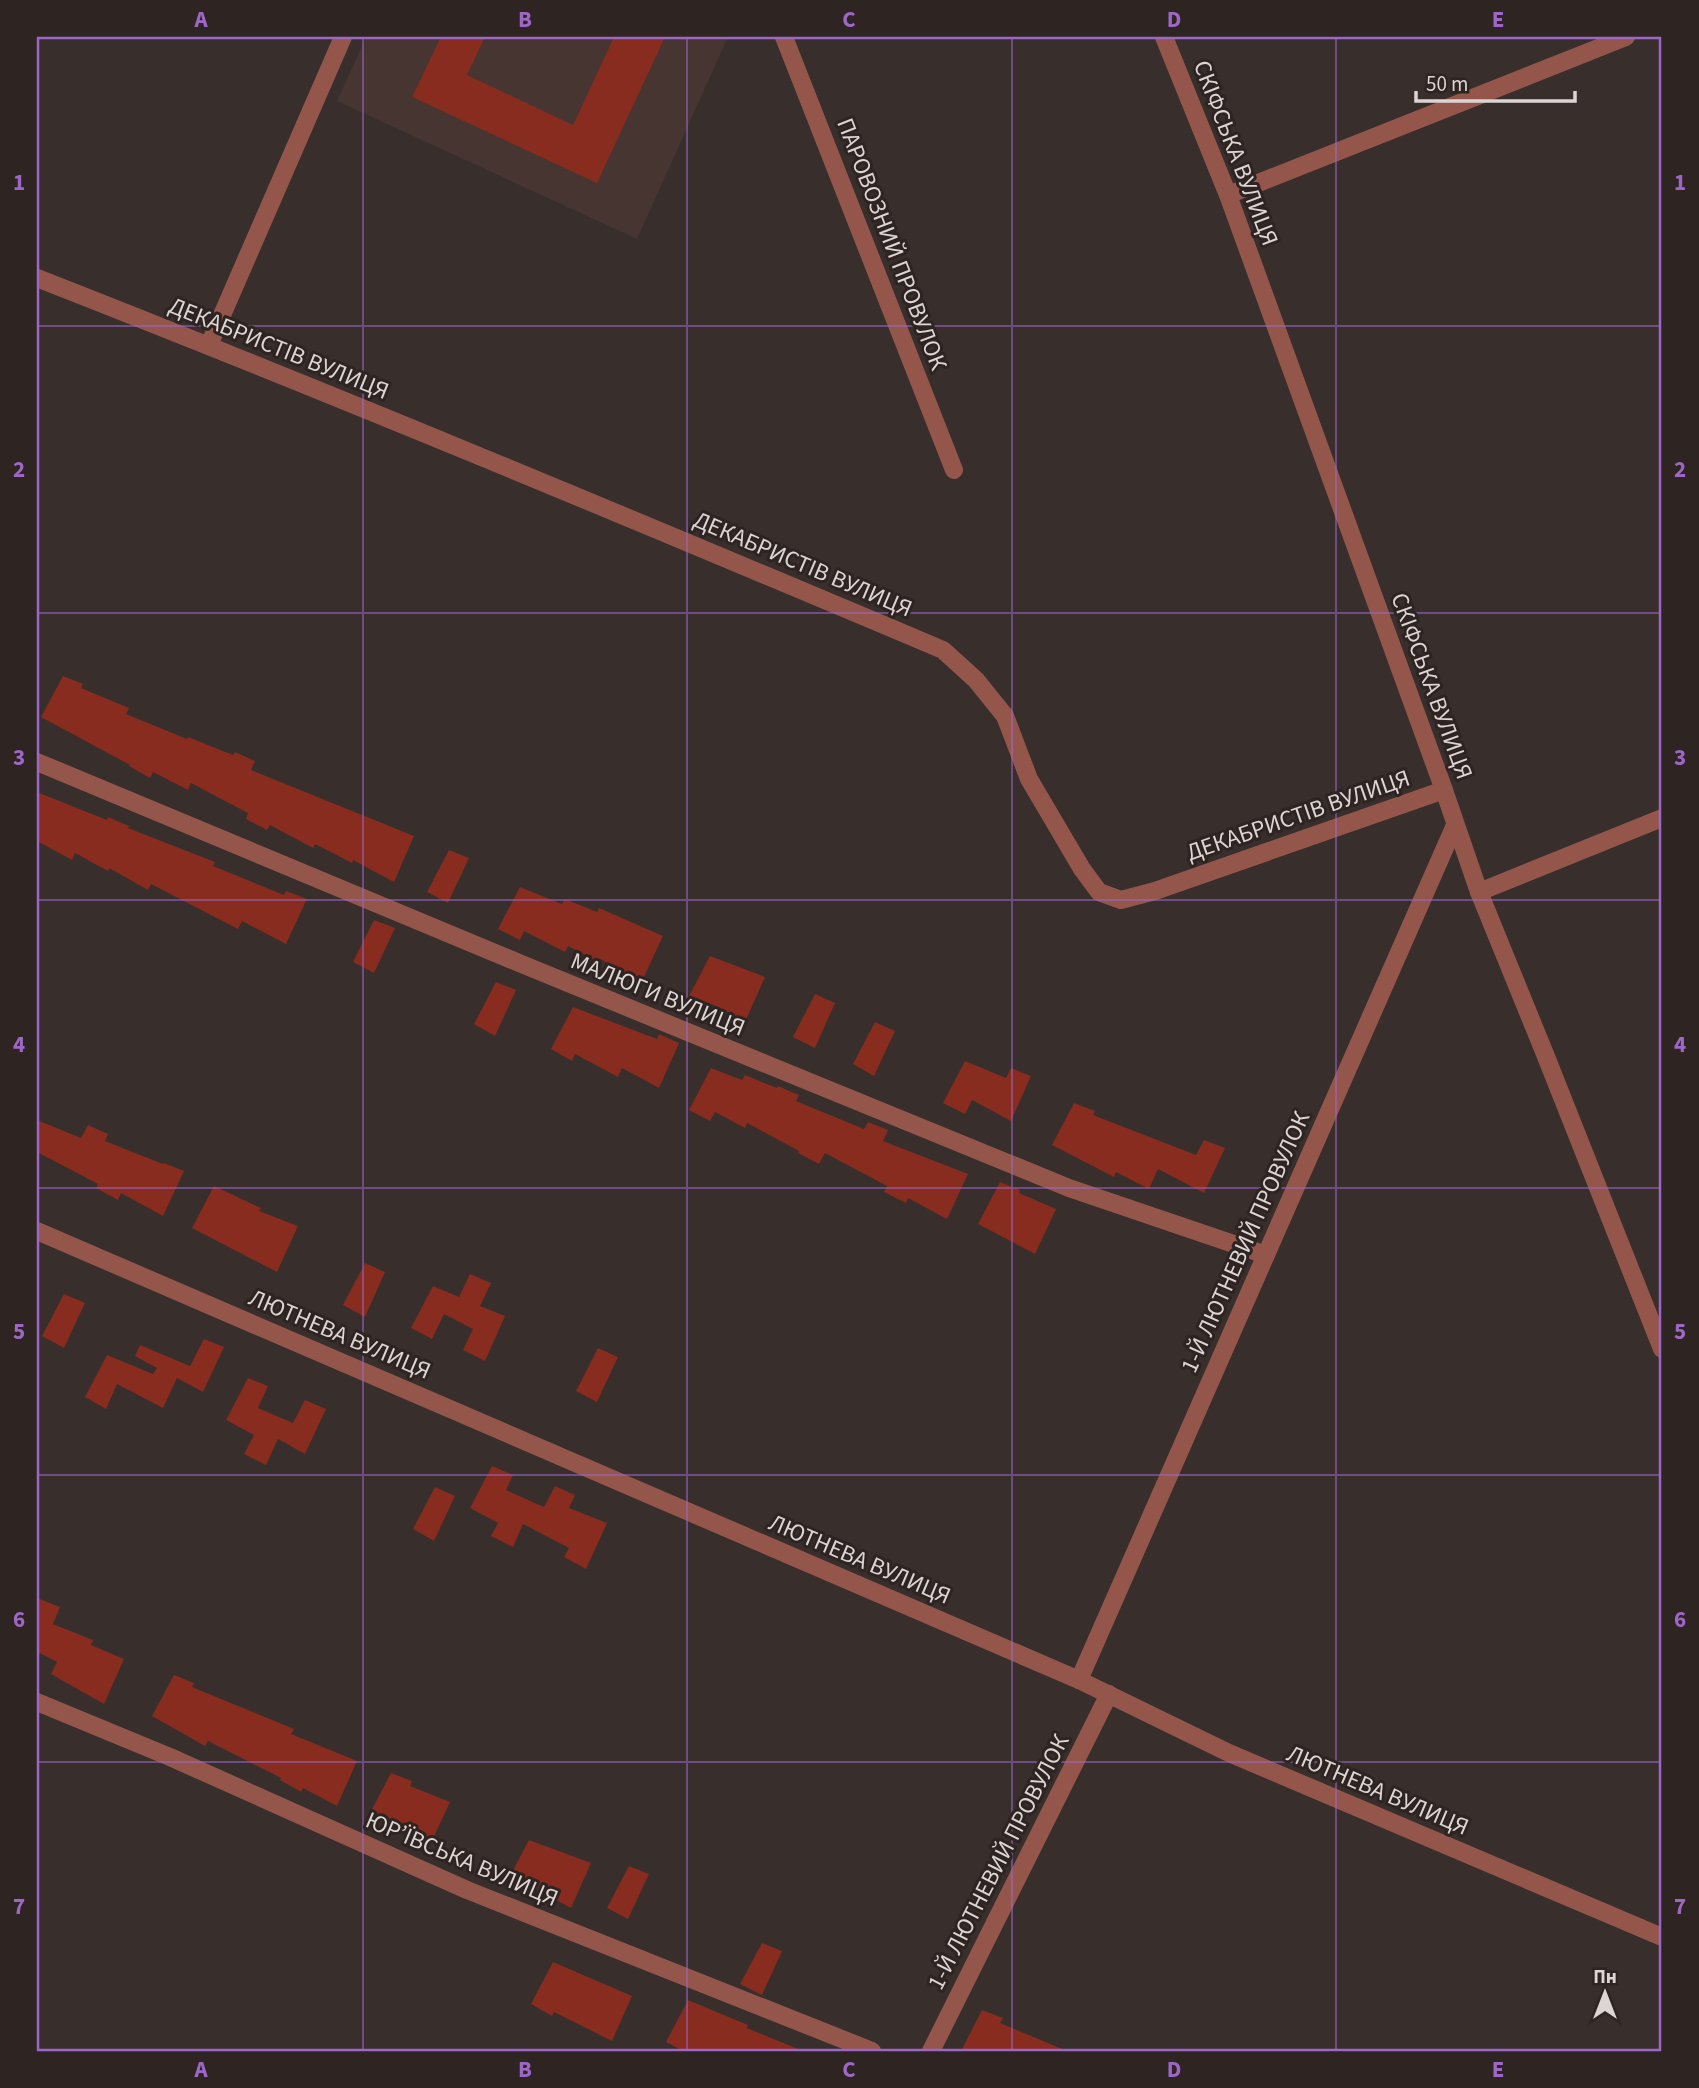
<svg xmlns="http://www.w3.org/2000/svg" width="1699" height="2088" font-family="'Source Sans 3',sans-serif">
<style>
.built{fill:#463531}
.building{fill:#872c1e}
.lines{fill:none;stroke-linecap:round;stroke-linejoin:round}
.minor{stroke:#94564b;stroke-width:18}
.grid{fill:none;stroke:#9d67c6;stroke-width:2;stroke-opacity:0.55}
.labels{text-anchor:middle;stroke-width:6;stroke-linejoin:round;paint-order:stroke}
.street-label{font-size:24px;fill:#dcd5d3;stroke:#2e2422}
.neatline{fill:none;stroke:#9d67c6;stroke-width:2.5}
.grid-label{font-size:23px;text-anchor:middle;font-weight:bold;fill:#9d67c6}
</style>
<rect width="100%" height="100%" fill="#382e2c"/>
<polygon class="built" points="366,37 728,37 637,239 337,101"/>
<g class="building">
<polygon points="441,37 485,37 467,75 573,125 614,37 665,37 597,183 412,97"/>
<polygon points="63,676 83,684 81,688 129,708 126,714 187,739 188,737 233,755 235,752 255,761 251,770 414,836 394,882 353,860 352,863 315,844 313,848 270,825 267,830 246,819 248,813 191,783 188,790 153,772 150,778 129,766 130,765 41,717"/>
<polygon points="37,792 107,820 108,817 129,826 128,828 215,862 213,866 284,895 286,891 307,899 286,944 242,921 238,929 151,884 148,890 109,868 108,871 75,853 72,860 37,841"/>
<polygon points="449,850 469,858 448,903 427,892"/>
<polygon points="520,887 562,904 565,899 597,912 599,908 663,936 642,981 600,959 599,962 568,946 565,952 524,931 520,940 498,929"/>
<polygon points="374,920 395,928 374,973 353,962"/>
<polygon points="710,956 765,977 745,1022 712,1004 710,1009 688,998"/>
<polygon points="496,982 516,990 495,1036 474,1024"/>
<polygon points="815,994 835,1003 815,1048 793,1037"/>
<polygon points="573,1007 657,1039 659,1034 679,1043 659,1088 622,1068 618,1077 575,1054 572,1061 551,1049"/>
<polygon points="875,1022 895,1031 874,1076 853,1064"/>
<polygon points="965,1061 1006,1078 1011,1068 1031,1076 1011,1121 972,1100 965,1114 943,1103"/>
<polygon points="711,1068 742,1080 745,1075 777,1088 778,1086 799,1095 796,1101 864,1129 868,1122 888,1130 883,1141 968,1174 947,1219 908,1198 906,1203 884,1192 887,1186 825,1153 819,1164 798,1153 799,1151 747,1123 745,1128 715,1112 710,1121 689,1110"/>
<polygon points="1074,1103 1095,1111 1093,1115 1196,1155 1204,1140 1225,1148 1204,1193 1158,1169 1149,1189 1116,1172 1114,1177 1052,1145"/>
<polygon points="37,1120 81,1138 88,1125 108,1134 105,1141 163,1164 164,1163 184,1171 163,1216 121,1193 118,1200 96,1188 98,1184 37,1152"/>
<polygon points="1000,1182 1020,1190 1019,1193 1056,1209 1035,1254 978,1224"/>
<polygon points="214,1186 261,1208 259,1211 298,1226 277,1272 192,1228"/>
<polygon points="365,1263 385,1272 365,1317 343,1305"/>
<polygon points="470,1274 491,1283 480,1306 505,1316 485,1361 463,1350 473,1329 444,1314 432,1339 411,1328 433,1286 459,1297"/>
<polygon points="64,1294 85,1303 64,1348 42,1336"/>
<polygon points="204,1339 224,1347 203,1392 177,1378 163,1408 117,1384 106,1409 85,1397 107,1355 153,1374 157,1368 135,1356 140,1345 190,1366"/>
<polygon points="598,1348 618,1357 597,1402 576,1391"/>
<polygon points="248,1378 268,1386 258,1408 293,1423 305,1400 326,1409 305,1454 278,1439 266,1465 244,1454 254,1435 226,1420"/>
<polygon points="492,1466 513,1475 506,1490 544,1507 555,1486 575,1495 569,1508 607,1523 586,1569 564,1557 569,1548 523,1524 513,1547 491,1536 498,1523 470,1508"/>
<polygon points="435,1487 455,1496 434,1541 413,1529"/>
<polygon points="37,1598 60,1607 53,1624 93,1640 91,1645 124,1659 104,1704 51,1674 57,1662 40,1653 37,1659"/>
<polygon points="174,1675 194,1683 192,1687 294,1729 291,1734 357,1761 337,1806 303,1788 301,1792 280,1780 281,1778 208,1741 205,1746 152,1716"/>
<polygon points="391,1773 412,1781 410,1786 450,1802 429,1847 369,1815"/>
<polygon points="529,1840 591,1863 571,1908 532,1887 529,1893 507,1882"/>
<polygon points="629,1866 649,1874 628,1919 607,1908"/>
<polygon points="762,1943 782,1951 762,1995 740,1984"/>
<polygon points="553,1962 632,1996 612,2041 554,2012 552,2016 531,2004"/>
<polygon points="688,2000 748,2025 747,2028 803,2051 683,2051 666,2042"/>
<polygon points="982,2010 1003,2018 1000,2023 1067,2051 961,2051"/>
</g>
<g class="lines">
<g class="minor">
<polyline points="784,37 954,470"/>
<polyline points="1164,37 1228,195 1444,790 1479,892 1545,1054 1662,1349"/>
<polyline points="1228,195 1626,37"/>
<path d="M37,278C341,397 642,523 943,650L976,680L1005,716L1029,779L1082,869L1099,892L1121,900L1155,891L1444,790"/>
<polyline points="209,345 343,37"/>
<polyline points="37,762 524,965 1069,1188 1266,1255"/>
<polyline points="1479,892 1662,818"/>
<polyline points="37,1231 1079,1680 1229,1753 1662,1937"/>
<polyline points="1079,1680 1455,825"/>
<polyline points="37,1702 170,1757 467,1890 872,2051"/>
<polyline points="931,2051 1109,1694"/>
</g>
</g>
<path class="grid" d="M363,37V2051M687,37V2051M1012,37V2051M1336,37V2051M37,326H1662M37,613H1662M37,900H1662M37,1188H1662M37,1475H1662M37,1762H1662"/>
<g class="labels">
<g class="street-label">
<text transform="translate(1236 153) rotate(69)" y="8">СКІФСЬКА ВУЛИЦЯ</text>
<text transform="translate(892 244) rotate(69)" y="8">ПАРОВОЗНИЙ ПРОВУЛОК</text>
<text transform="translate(279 348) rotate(22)" y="8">ДЕКАБРИСТІВ ВУЛИЦЯ</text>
<text transform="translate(803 564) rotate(23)" y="8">ДЕКАБРИСТІВ ВУЛИЦЯ</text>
<text transform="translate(1432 686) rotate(70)" y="8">СКІФСЬКА ВУЛИЦЯ</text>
<text transform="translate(1298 815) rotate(-19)" y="8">ДЕКАБРИСТІВ ВУЛИЦЯ</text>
<text transform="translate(658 994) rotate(22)" y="8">МАЛЮГИ ВУЛИЦЯ</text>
<text transform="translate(1245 1242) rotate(-66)" y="8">1-Й ЛЮТНЕВИЙ ПРОВУЛОК</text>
<text transform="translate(340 1334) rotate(23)" y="8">ЛЮТНЕВА ВУЛИЦЯ</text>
<text transform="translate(860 1559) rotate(23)" y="8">ЛЮТНЕВА ВУЛИЦЯ</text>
<text transform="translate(1378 1790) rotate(23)" y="8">ЛЮТНЕВА ВУЛИЦЯ</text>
<text transform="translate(462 1859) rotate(23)" y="8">ЮР’ЇВСЬКА ВУЛИЦЯ</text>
<text transform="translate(998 1862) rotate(-63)" y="8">1-Й ЛЮТНЕВИЙ ПРОВУЛОК</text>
</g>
</g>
<rect width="1699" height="2088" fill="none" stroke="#2e2422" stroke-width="77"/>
<g transform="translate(1605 1993)" stroke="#2e2422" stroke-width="5" paint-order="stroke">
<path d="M0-5L12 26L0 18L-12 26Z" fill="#dcd5d3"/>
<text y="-10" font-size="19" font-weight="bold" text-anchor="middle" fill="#dcd5d3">Пн</text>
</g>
<path d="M1416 91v10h159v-10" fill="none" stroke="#dcd5d3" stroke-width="3.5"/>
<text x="1426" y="91" font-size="21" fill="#dcd5d3" stroke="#2e2422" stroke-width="5" paint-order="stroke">50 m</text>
<rect x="38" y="38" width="1622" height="2012" class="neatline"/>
<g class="grid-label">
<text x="201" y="27">A</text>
<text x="525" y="27">B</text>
<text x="849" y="27">C</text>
<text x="1174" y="27">D</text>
<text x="1498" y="27">E</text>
<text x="19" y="190">1</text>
<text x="1680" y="190">1</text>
<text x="19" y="477">2</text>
<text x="1680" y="477">2</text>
<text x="19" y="765">3</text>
<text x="1680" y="765">3</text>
<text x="19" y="1052">4</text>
<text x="1680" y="1052">4</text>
<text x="19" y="1339">5</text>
<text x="1680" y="1339">5</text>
<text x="19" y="1627">6</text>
<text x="1680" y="1627">6</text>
<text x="19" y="1914">7</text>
<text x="1680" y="1914">7</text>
<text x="201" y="2077">A</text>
<text x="525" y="2077">B</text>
<text x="849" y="2077">C</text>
<text x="1174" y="2077">D</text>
<text x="1498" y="2077">E</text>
</g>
</svg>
